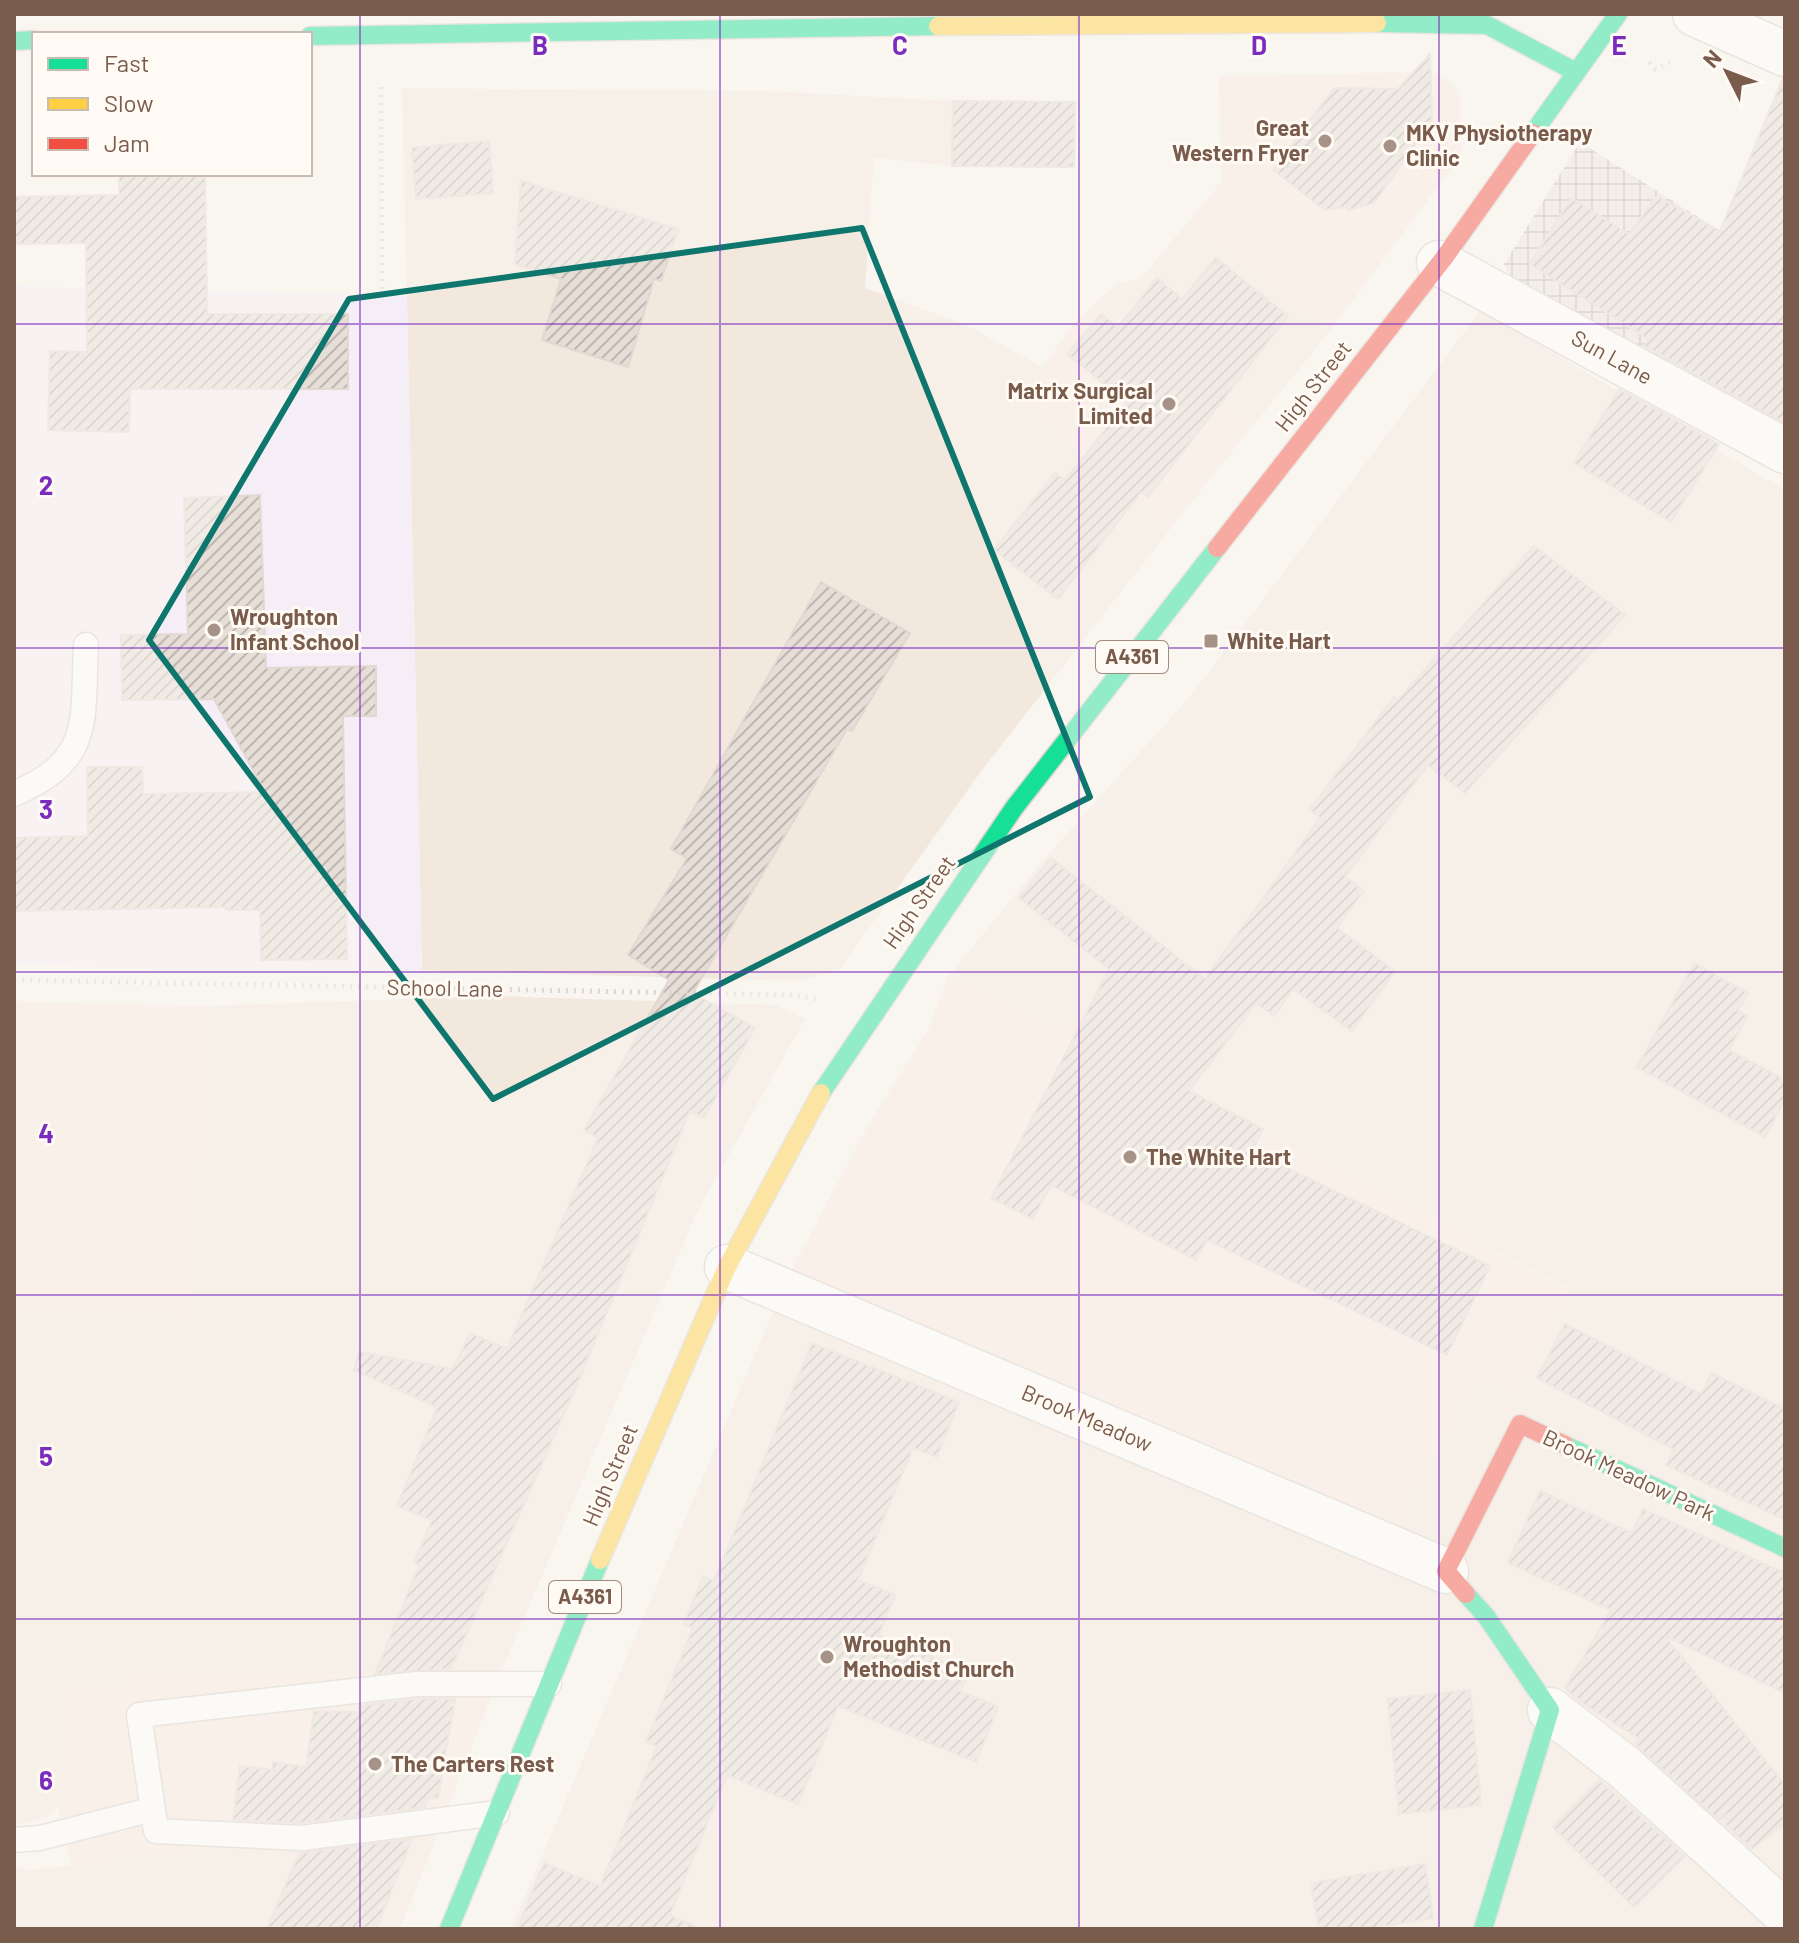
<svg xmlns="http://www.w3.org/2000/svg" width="1799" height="1943" font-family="Barlow,sans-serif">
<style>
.residential{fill:#f2e8de}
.commercial{fill:#f6e8e1}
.industrial{fill:url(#industrial-grid)}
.education{fill:#f6eef6}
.building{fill:url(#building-hatch);stroke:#e2d8d2;stroke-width:2}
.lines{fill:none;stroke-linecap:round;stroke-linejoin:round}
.lane-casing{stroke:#d7d1cb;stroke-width:27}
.street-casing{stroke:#d7d1cb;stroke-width:47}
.fast-casing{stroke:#d9d2cb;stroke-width:21}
.slow-casing{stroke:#d9d2cb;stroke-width:21}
.jam-casing{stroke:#d9d2cb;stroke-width:21}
.path{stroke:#dcd5d0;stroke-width:5;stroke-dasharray:2 6;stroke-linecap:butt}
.lane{stroke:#fefefd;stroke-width:24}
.street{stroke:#fefefd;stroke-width:44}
.fast{stroke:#16e098;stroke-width:18}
.slow{stroke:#ffcf43;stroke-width:18}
.jam{stroke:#f24e42;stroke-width:18}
.marked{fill:none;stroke:#0f766e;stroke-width:6;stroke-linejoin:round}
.grid{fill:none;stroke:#7b2cbf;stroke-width:2;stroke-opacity:0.55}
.poi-dot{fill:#a69286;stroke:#fffaf3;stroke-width:3}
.labels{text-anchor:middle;stroke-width:6;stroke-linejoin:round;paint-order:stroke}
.shield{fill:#fffaf3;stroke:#a28b7f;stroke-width:2}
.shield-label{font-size:20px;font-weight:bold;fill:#7a5c4d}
.poi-label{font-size:22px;font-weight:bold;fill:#7a5c4d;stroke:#fffaf3;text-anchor:start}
.street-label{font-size:22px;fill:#7a5c4d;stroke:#fffaf3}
.grid-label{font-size:26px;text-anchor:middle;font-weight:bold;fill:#7b2cbf;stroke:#fffaf3;stroke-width:6;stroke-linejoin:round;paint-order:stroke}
</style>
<defs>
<pattern id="industrial-grid" width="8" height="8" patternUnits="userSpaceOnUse" patternTransform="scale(2)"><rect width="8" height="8" fill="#ede5e0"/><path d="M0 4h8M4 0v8" fill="none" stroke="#c5bdb8"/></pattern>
<pattern id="building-hatch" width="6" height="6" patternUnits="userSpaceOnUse" patternTransform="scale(2)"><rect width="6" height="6" fill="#e6ded7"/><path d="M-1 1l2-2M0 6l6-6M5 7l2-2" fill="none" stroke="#bfb7b1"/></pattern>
</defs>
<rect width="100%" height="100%" fill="#f9f5f0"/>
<g class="residential">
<polygon points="402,88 767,91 953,101 952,166 874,158 865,288 969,326 1042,367 1019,401 1171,528 982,770 839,970 797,981 422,970"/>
<polygon points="1188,222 1330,331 1251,428 1094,304 1115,285 1141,278"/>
<polygon points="1481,310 1785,490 1785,1929 511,1929 789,1274 955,1347 984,1348 1022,1361 1090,1403 1400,1518 1473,1378 1516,1395 1570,1289 1066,1029 947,978 1040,864 1192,694"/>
<polygon points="493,996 776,1005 805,1019 697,1212 499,1677 129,1669 127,1686 65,1685 58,1806 48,1817 14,1825 14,1310 193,1316 203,1006"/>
<polygon points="440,1828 400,1929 14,1929 14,1867 28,1870"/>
</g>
<g class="commercial">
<polygon points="1430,72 1451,82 1460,98 1461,156 1330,331 1188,222 1221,182 1219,76"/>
<polygon points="1094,304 1251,428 1171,528 1019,400 1072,326"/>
<polygon points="947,978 1066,1029 1570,1290 1516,1395 1473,1378 1400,1518 1384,1518 1319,1498 1090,1403 1022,1361 984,1348 955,1347 789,1274 870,1122 929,1028"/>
<polygon points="14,1001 203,1006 193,1316 14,1310"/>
<polygon points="129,1669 499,1677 440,1828 70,1865 58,1806 65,1685 127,1686"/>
</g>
<polygon class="industrial" points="1580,142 1720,231 1785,259 1785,442 1511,280 1504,264"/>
<polygon class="education" points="14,286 407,296 422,970 161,970 14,964"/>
<g class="building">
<polygon points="1430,54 1432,121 1374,203 1348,210 1345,207 1325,210 1273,170 1334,88 1398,89"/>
<polygon points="1783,78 1785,79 1785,423 1644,346 1648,339 1530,264 1571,198 1629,234 1657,196 1720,231"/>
<polygon points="953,101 1075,102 1074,167 952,166"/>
<polygon points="489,141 493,193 416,199 412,148"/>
<polygon points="119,174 205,174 207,314 348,314 348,389 130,389 129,432 48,430 50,351 87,352 86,243 14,244 14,197 119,195"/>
<polygon points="521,181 678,229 661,281 654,279 628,367 542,340 561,279 515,264"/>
<polygon points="1216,258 1288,316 1148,497 1141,492 1058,599 994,550 1055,473 1065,480 1127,402 1067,354 1101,314 1118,327 1157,278 1182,299"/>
<polygon points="1619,389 1719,444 1671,522 1574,463"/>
<polygon points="260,495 266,668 376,666 376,716 343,716 347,959 261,960 260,910 226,910 226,907 14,911 14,838 88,836 87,767 142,767 143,794 265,792 214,699 122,700 121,635 188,634 184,498"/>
<polygon points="1534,546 1625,615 1465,793 1428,765 1345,877 1364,891 1337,928 1395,971 1352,1031 1293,989 1274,1016 1256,1003 1189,1091 1263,1129 1252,1151 1490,1266 1447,1355 1207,1240 1196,1260 1051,1185 1033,1219 991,1198 1109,969 1019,898 1051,858 1205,979 1320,818 1309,810 1394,697 1398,700"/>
<polygon points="821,582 910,633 852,731 847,729 693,993 755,1028 704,1118 690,1111 579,1380 451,1669 375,1674 419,1565 414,1563 432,1520 397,1506 437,1407 354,1370 359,1352 453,1369 470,1333 507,1349 598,1138 584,1130 669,980 628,955 687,858 671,849"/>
<polygon points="1694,963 1748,993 1738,1011 1748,1016 1729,1050 1785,1080 1785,1099 1765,1137 1637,1067"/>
<polygon points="1565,1324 1701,1394 1712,1373 1785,1409 1785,1520 1666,1465 1674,1449 1537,1378"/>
<polygon points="812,1343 959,1402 937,1457 913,1448 858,1580 895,1595 879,1635 969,1672 960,1691 998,1707 976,1762 838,1706 798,1804 727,1775 670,1915 700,1929 517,1929 544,1863 600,1886 657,1746 646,1742 693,1628 684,1624 703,1576 714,1581"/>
<polygon points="1540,1491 1632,1533 1643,1509 1785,1573 1785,1693 1665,1636 1785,1785 1785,1823 1752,1849 1725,1824 1726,1815 1720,1821 1635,1744 1640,1739 1585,1705 1565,1688 1611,1610 1508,1563"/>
<polygon points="1470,1690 1481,1805 1399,1814 1388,1699"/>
<polygon points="418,1699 455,1699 438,1798 428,1798 425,1807 301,1823 233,1820 240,1766 272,1770 273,1762 306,1767 314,1711 358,1712 359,1706"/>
<polygon points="1599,1780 1685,1856 1634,1907 1553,1827"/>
<polygon points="412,1839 376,1929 267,1929 299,1853"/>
<polygon points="1425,1864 1433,1918 1368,1929 1319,1929 1311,1883"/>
</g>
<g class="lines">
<defs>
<g id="lane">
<path d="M14,794C94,759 82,722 86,645"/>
<polyline points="497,1813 302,1838 156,1831 139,1715 417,1684 549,1684"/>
<polyline points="14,1840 40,1838 153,1809"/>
</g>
<g id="street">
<polyline points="1695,14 1785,54"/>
<polyline points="1439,263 1785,451"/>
<polyline points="727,1267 1446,1571"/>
<polyline points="1550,1710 1624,1767 1785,1913"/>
</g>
<g id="fast">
<polyline points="1377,23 1487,25 1576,72"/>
<polyline points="310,36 938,26"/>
<polyline points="14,41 34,40"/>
<polyline points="1533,133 1618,14"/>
<polyline points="821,1093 1014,808 1217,548"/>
<polyline points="1565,1445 1785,1548"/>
<polyline points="1466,1594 1486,1616 1550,1710 1483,1929"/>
<polyline points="449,1929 600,1560"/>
</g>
<g id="slow">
<polyline points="938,26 1377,23"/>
<polyline points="600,1560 727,1267 821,1093"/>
</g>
<g id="jam">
<polyline points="1217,548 1444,258 1533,133"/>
<polyline points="1466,1594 1446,1571 1520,1424 1565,1445"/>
</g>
</defs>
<use href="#lane" class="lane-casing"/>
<use href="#street" class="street-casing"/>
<use href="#fast" class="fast-casing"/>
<use href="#slow" class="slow-casing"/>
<use href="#jam" class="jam-casing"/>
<g class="path">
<polyline points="1649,62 1655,69 1671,62"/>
<polyline points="381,87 382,295"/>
<polyline points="14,980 790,995 817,999"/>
</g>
<use href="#lane" class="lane"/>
<use href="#street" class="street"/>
<use href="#fast" class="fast"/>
<use href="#slow" class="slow"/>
<use href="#jam" class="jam"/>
</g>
<path d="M0 0H1799V1943H0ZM862,228L1090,797L493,1099L149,640L349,299Z" fill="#f9f5f0" fill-opacity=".55" fill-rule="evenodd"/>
<path class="marked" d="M862,228L1090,797L493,1099L149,640L349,299Z"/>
<path class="grid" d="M360,14V1929M720,14V1929M1079,14V1929M1439,14V1929M14,324H1785M14,648H1785M14,972H1785M14,1295H1785M14,1619H1785"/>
<g class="poi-dot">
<circle cx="1325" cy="141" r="8"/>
<circle cx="1390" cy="146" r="8"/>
<circle cx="1169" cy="404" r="8"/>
<circle cx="214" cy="630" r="8"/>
<rect x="1203" y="633" width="16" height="16" rx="4"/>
<circle cx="1130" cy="1157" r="8"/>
<circle cx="827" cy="1657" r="8"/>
<circle cx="375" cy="1764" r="8"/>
</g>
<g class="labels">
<g class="shield">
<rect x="1096" y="641" width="72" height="32" rx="6"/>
<rect x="549" y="1581" width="72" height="32" rx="6"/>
</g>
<g class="shield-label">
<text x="1132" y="664">A4361</text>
<text x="585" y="1604">A4361</text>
</g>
<g class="poi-label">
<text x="1309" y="136" text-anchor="end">Great<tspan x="1309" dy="25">Western Fryer</tspan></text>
<text x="1406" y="141">MKV Physiotherapy<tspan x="1406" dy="25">Clinic</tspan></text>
<text x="1153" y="399" text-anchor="end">Matrix Surgical<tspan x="1153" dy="25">Limited</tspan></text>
<text x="230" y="625">Wroughton<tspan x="230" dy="25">Infant School</tspan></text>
<text x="1227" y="649">White Hart</text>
<text x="1146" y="1165">The White Hart</text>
<text x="843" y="1652">Wroughton<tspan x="843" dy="25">Methodist Church</tspan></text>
<text x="391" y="1772">The Carters Rest</text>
</g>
<g class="street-label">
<text transform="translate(1612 357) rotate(29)" y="8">Sun Lane</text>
<text transform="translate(1313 386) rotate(-52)" y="8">High Street</text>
<text transform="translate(919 902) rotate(-55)" y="8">High Street</text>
<text transform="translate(445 988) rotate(1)" y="8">School Lane</text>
<text transform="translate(1087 1418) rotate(23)" y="8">Brook Meadow</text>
<text transform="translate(610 1475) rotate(-67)" y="8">High Street</text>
<text transform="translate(1629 1475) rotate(25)" y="8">Brook Meadow Park</text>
</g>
</g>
<g class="grid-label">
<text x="540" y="55">B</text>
<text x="900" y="55">C</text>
<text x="1259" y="55">D</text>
<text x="1619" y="55">E</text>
<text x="46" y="495">2</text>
<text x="46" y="819">3</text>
<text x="46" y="1143">4</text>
<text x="46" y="1466">5</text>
<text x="46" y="1790">6</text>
</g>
<rect width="1799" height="1943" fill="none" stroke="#7a5c4d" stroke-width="32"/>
<rect x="32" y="32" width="280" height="144" fill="#fffaf3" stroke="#cabbb1" stroke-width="2"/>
<rect x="48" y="58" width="40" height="12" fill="#16e098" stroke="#cabbb1" stroke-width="2"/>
<text x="104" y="72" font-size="24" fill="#7a5c4d">Fast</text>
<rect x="48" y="98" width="40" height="12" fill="#ffcf43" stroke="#cabbb1" stroke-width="2"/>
<text x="104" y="112" font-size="24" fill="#7a5c4d">Slow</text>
<rect x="48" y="138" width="40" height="12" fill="#f24e42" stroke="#cabbb1" stroke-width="2"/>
<text x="104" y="152" font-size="24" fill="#7a5c4d">Jam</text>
<g transform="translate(1727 72) rotate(312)" stroke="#fffaf3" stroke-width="6" paint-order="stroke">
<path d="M0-6L14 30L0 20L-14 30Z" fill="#7a5c4d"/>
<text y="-12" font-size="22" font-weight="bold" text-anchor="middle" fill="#7a5c4d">N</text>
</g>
</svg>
